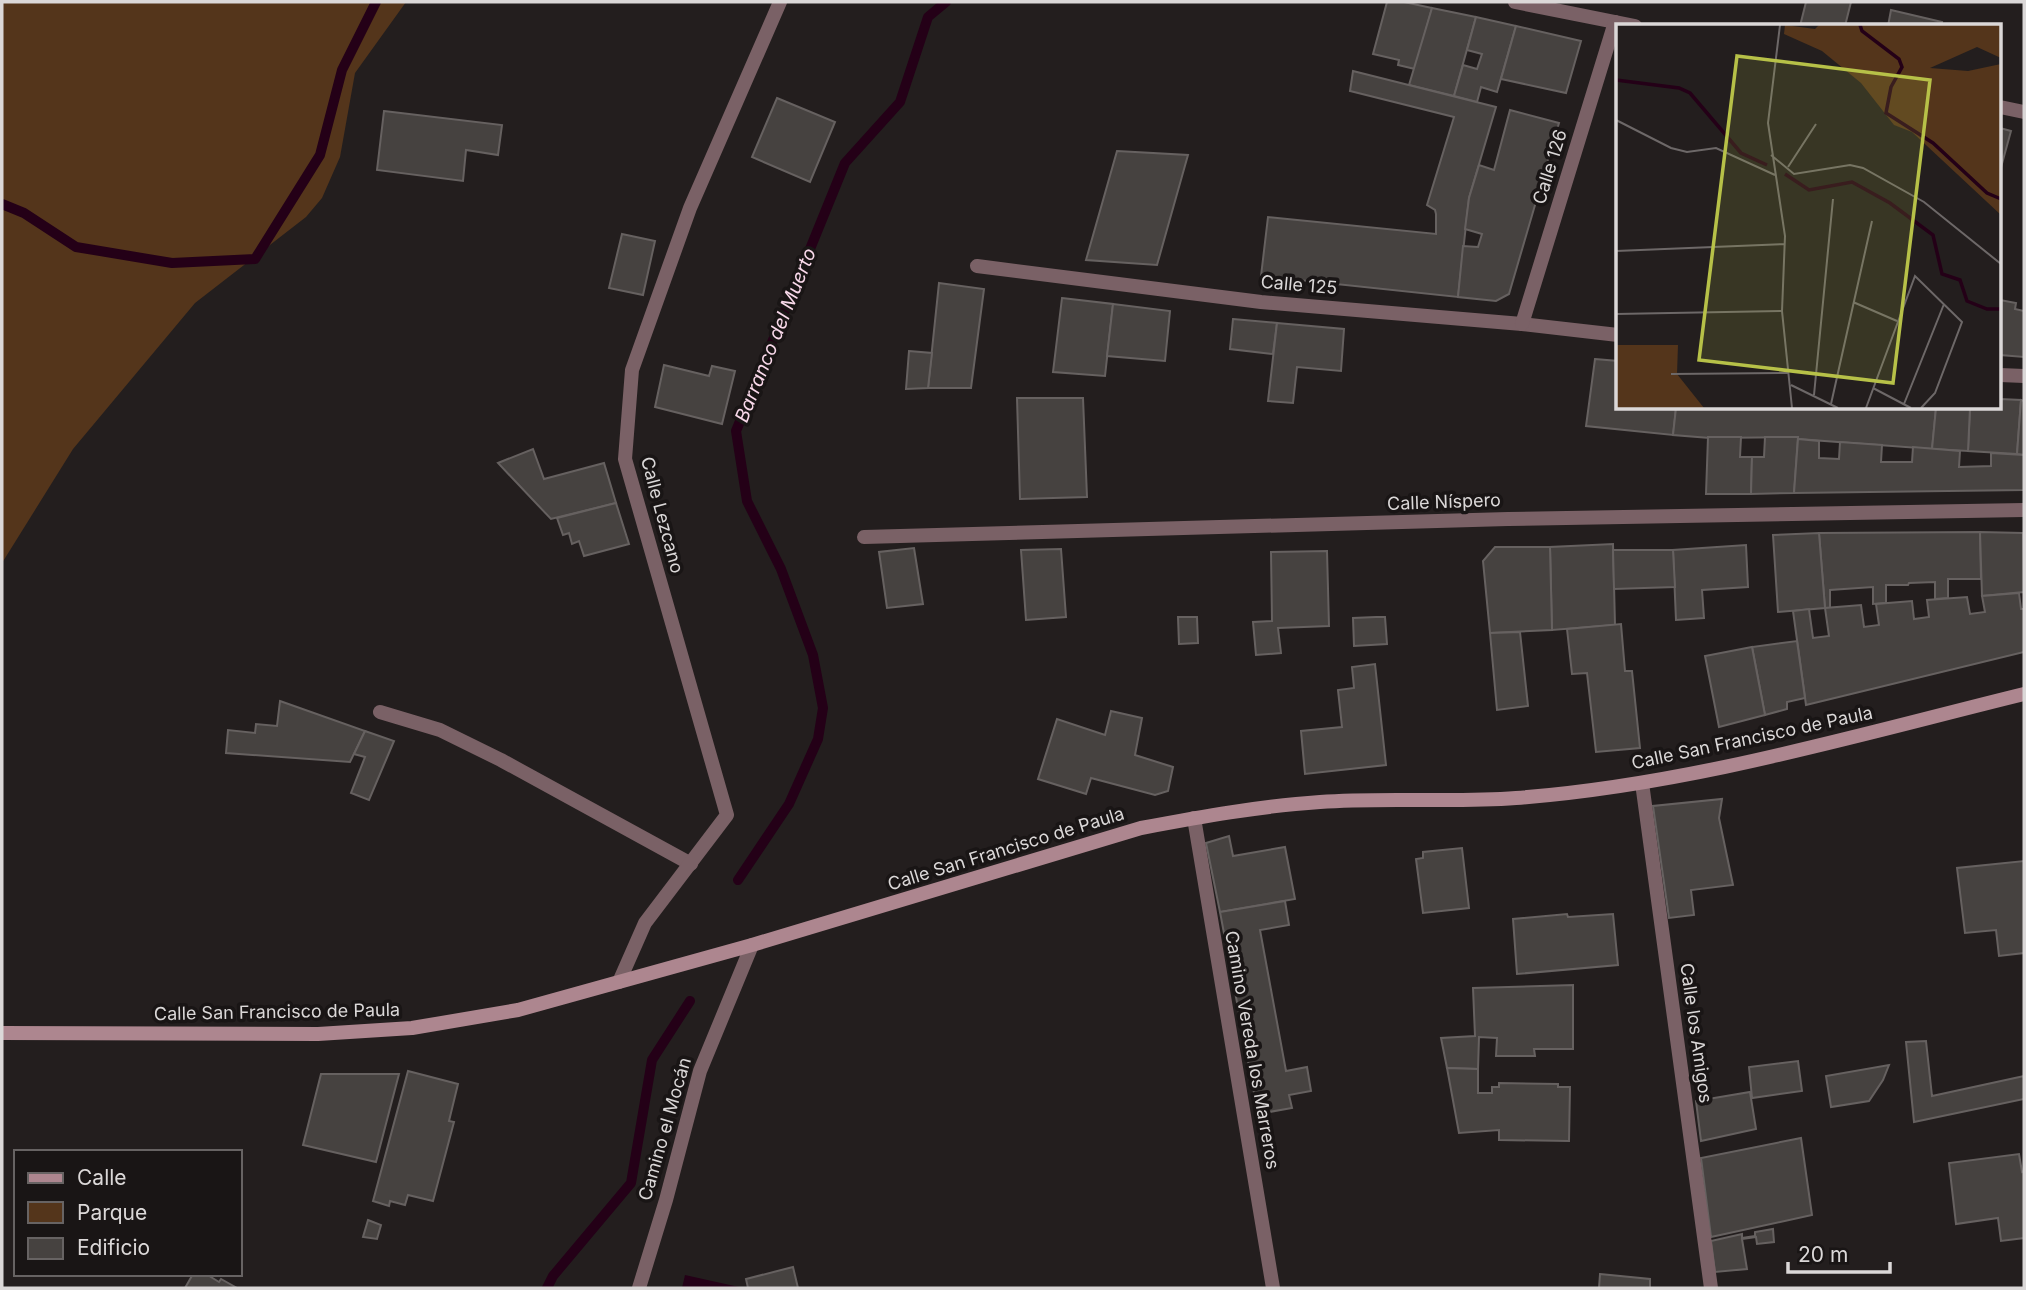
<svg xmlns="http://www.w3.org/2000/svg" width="2026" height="1290" font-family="Inter,sans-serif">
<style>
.green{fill:#54351b}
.water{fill:#240017}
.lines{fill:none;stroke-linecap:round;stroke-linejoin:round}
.stream{stroke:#240017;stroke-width:10}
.building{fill:#464240;stroke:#666160;stroke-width:2}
.service{stroke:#7a6166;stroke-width:14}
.minor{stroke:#7a6166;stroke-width:14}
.secondary{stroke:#ad868f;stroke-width:14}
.labels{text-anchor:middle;stroke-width:7;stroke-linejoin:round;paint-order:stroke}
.street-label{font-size:18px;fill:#dbd8d8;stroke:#191515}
.water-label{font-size:19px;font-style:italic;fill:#f9d9ea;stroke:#191515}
.inset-river{fill:none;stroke:#240017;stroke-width:3.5}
.inset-road{fill:none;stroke:#6d6868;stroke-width:2}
.view{fill:#b7c148;fill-opacity:0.15;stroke:#b7c148;stroke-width:3.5}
.inset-edge{fill:none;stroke:#dbd8d8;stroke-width:3.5}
</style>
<rect width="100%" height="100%" fill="#231e1e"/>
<polygon class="green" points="2,2 406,2 355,73 340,157 322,198 306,217 195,303 73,449 2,563"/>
<polygon class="water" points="685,1275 739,1287 739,1288 682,1288"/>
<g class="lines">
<g class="stream">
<polyline points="2,204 24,213 76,247 172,263 255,259 320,155 342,70 376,2"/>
<polyline points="738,880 789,804 818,739 823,708 813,655 781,569 747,501 736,431 845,163 900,102 928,17 946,2"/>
<polyline points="547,1288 553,1276 631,1183 652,1060 690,1001"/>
</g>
</g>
<g class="building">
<polygon points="1387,2 1404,2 1432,8 1415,69 1398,65 1399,60 1373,54"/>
<polygon points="1806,2 1851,2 1845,26 1800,26"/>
<polygon points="1432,8 1476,17 1454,96 1409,85"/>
<polygon points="1891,10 1942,22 1941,26 1888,26"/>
<polygon points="1476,17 1516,26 1497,92 1481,87 1477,102 1454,96 1463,65 1477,69 1482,54 1467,50"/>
<polygon points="1516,26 1581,41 1566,93 1501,79"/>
<polygon points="1353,71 1496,107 1469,198 1458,297 1261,276 1268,217 1436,234 1436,214 1435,210 1427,205 1454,117 1350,91"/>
<polygon points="777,98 835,122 810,182 752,157"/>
<polygon points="1510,110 1559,123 1509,294 1496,301 1458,297 1463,246 1478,247 1482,234 1465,229 1469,198 1479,165 1494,170"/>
<polygon points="384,111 502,125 498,155 466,150 463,181 377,170"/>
<polygon points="2000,128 2011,131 2000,171"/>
<polygon points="1117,151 1188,155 1157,265 1086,260"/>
<polygon points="622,234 655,241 643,295 609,288"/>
<polygon points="939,283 984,289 971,388 928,388"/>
<polygon points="1062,298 1113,304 1105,376 1053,372"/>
<polygon points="2000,300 2016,303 2015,309 2024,311 2024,357 2000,355"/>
<polygon points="1113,304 1170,311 1165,361 1107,356"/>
<polygon points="1233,319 1277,323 1273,354 1230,349"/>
<polygon points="1277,323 1344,329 1341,371 1297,367 1293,403 1268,401"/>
<polygon points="909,351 932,353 928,388 906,389"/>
<polygon points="1595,359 1618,361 1618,408 1676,408 1673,435 1586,426"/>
<polygon points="664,365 709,376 712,366 735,371 722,424 655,407"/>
<polygon points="1017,398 1083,398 1087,497 1020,499"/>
<polygon points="2000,399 2021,400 2017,454 1968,451 1970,408 2000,408"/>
<polygon points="2021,400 2024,401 2024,455 2017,454"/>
<polygon points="1676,408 1936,408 1932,449 1798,439 1798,437 1710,438 1673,435"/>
<polygon points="1936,408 1970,408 1968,451 1932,449"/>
<polygon points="1708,437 1741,437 1740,457 1752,457 1751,494 1706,494"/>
<polygon points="1765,437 1798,437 1794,493 1751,494 1752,457 1764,457"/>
<polygon points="1798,439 1819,441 1819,458 1839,459 1840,442 1882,445 1881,462 1912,462 1913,447 1960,451 1959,467 1991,466 1991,453 2024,455 2024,490 1794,493"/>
<polygon points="533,449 544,479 604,463 616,503 551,519 498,463"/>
<polygon points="616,503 629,544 584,556 579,541 572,544 569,533 563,535 557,518"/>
<polygon points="1980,532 1981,579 1948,579 1948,598 1935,599 1935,582 1909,583 1908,585 1886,585 1886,603 1873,604 1873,587 1830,590 1830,608 1825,608 1819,533"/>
<polygon points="1980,532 2023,533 2024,592 1982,596"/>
<polygon points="1819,533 1825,608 1778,612 1773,535"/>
<polygon points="1613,544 1615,625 1552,630 1550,547"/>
<polygon points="1746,545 1748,587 1702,590 1704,618 1676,620 1673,550"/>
<polygon points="1495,547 1550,547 1552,630 1490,633 1483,561"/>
<polygon points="914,548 923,604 887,608 879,552"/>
<polygon points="1061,549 1066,617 1026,620 1021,550"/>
<polygon points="1613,550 1673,550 1675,587 1614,589"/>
<polygon points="1327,551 1329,626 1278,628 1281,653 1256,655 1253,622 1272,621 1271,552"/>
<polygon points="2019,593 2021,609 2024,609 2024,652 1806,705 1793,611 1809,609 1813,638 1829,636 1825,608 1861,605 1864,627 1879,625 1876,604 1912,601 1914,619 1929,617 1927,600 1967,597 1970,614 1985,612 1982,596"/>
<polygon points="1178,617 1197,617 1198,643 1179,644"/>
<polygon points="1376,617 1385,617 1387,644 1354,646 1353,618"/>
<polygon points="1621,624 1625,671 1632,671 1640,748 1596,752 1587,673 1572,674 1567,629"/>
<polygon points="1520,632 1528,706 1497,710 1490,633"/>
<polygon points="1797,641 1805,698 1787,702 1787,709 1765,715 1752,647"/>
<polygon points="1752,647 1765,715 1719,727 1705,656"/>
<polygon points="1375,664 1386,765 1305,774 1301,731 1342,727 1338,690 1354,688 1352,667"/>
<polygon points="280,701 365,731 350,762 226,753 228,730 255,733 256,724 277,726"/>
<polygon points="1111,711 1142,718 1135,755 1173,767 1168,791 1155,795 1091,778 1086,794 1038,779 1057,719 1105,735"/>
<polygon points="365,731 394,741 369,800 351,793 365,757 354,754"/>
<polygon points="1722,799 1719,818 1733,885 1691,890 1694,915 1669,918 1653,806"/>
<polygon points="1229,836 1233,856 1285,847 1295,899 1220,912 1206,843"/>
<polygon points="1462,848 1469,908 1423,913 1416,859 1423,858 1423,852"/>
<polygon points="2024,861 2024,953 1999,956 1996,930 1965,933 1957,868"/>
<polygon points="1285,901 1289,925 1260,930 1286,1071 1307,1067 1311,1091 1289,1095 1292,1108 1258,1114 1220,912"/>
<polygon points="1567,914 1568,917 1613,914 1618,965 1517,974 1513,919"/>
<polygon points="1573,985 1573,1049 1534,1049 1535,1056 1496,1056 1497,1038 1479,1037 1478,1069 1447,1068 1441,1038 1475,1036 1473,988"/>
<polygon points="1926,1041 1932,1096 2024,1076 2024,1099 1914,1122 1906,1042"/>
<polygon points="1798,1061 1802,1091 1752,1098 1749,1067"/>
<polygon points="1889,1065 1883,1080 1869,1101 1831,1107 1826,1076"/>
<polygon points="1447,1068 1478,1069 1478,1093 1492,1093 1492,1087 1499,1087 1499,1083 1558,1084 1558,1087 1570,1087 1569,1141 1499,1140 1499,1130 1459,1133"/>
<polygon points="408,1071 458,1084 449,1121 454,1122 433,1201 408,1195 405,1205 390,1201 389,1206 373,1201"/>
<polygon points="321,1074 399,1074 376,1162 303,1145"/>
<polygon points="1750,1092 1756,1129 1701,1141 1696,1101"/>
<polygon points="1801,1138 1812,1215 1711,1237 1701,1158"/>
<polygon points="2019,1154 2022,1172 2024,1171 2024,1238 2001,1241 1998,1218 1956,1224 1949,1163"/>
<polygon points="368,1220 381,1225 377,1239 363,1237"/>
<polygon points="1773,1229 1774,1242 1757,1244 1756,1237 1742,1239 1747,1269 1715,1272 1711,1241 1742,1234 1742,1238 1755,1236 1755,1232"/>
<polygon points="793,1267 798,1288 748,1288 746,1279"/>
<polygon points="193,1274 206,1274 219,1282 221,1279 237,1288 185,1288"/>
<polygon points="1600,1274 1650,1279 1650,1288 1599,1288"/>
</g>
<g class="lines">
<polyline class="service" points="380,712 440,730 501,760 691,864"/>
<g class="minor">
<polyline points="1515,2 1635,26"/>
<polyline points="2000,107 2024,112"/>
<polyline points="977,266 1261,302 1522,324 1618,335"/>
<polyline points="1522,324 1615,22"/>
<polyline points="2000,375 2024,376"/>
<polyline points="864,537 1508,519 2024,510"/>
<polyline points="1642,783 1711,1288"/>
<polyline points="1194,818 1273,1288"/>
<polyline points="619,982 645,923 727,815 625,459 632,370 690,208 780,2"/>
<polyline points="639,1288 666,1200 700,1071 752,945"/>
</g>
<path class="secondary" d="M2,1033L318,1034L412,1028L518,1010L752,945L1141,828C1200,817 1260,806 1320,802C1385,797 1451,803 1516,798C1689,785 1857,735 2024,694"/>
</g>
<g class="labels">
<g class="street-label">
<text transform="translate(1550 167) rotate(-73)" y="6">Calle 126</text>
<text transform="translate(1299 285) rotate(5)" y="6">Calle 125</text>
<text transform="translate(1444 502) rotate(-2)" y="6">Calle Níspero</text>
<text transform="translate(662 515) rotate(75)" y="6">Calle Lezcano</text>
<text transform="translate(1752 738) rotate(-12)" y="6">Calle San Francisco de Paula</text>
<text transform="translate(1006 849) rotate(-17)" y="6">Calle San Francisco de Paula</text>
<text transform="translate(277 1012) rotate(-1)" y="6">Calle San Francisco de Paula</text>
<text transform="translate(1696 1033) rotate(82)" y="6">Calle los Amigos</text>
<text transform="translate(1252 1050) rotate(80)" y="6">Camino Vereda los Marreros</text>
<text transform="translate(665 1129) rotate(-74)" y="6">Camino el Mocán</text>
</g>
<g class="water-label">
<text transform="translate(775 335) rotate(-68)" y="7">Barranco del Muerto</text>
</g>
</g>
<g transform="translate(1616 24)">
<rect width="385" height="385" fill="#231e1e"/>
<path d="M169,1L199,5L203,1H385V34L361,23L314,44L352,47L385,40V191L296,108L278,101L245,59L206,27L168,10ZM0,321H62L61,350L88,384H0Z" fill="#54351b"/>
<path class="inset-river" d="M244,1L246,7L283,35L286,43L275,63L270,89L317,119L371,169L385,175M0,56L63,64L74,69L125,129L151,141M169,150L193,166L236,158L274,179L317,211L326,250L344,256L351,277L371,285H385"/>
<path class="inset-road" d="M164,1L152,99L169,212L166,287L176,384M0,96L55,124L71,128L100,124L159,151M155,131L178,150L234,141L247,144L308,178L385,240M172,143L200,100M0,227L169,220M237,278L281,297M0,290L166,287M55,350L173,349M175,361L222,384M257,364L295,384M198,371L217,175M215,380L256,197M288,380L328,280M250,384L299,252L346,298L319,369L305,384"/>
<path class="view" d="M121,32L314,56L277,359L83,336Z"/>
<rect width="385" height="385" class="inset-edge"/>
</g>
<rect width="2026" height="1290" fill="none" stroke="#dbd8d8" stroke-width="7"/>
<rect x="14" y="1150" width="228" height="126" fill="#191515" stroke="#676363" stroke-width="2"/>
<rect x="28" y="1173" width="35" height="10" fill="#ad868f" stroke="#676363" stroke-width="2"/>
<text x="77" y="1185" font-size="21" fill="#dbd8d8">Calle</text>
<rect x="28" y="1202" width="35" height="21" fill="#54351b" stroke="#676363" stroke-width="2"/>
<text x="77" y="1220" font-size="21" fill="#dbd8d8">Parque</text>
<rect x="28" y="1238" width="35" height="21" fill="#464240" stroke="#676363" stroke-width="2"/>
<text x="77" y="1255" font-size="21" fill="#dbd8d8">Edificio</text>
<path d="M1788 1262v10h102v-10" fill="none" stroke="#dbd8d8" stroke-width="3.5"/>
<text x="1798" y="1262" font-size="21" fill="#dbd8d8" stroke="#191515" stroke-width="5" paint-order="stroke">20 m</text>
</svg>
